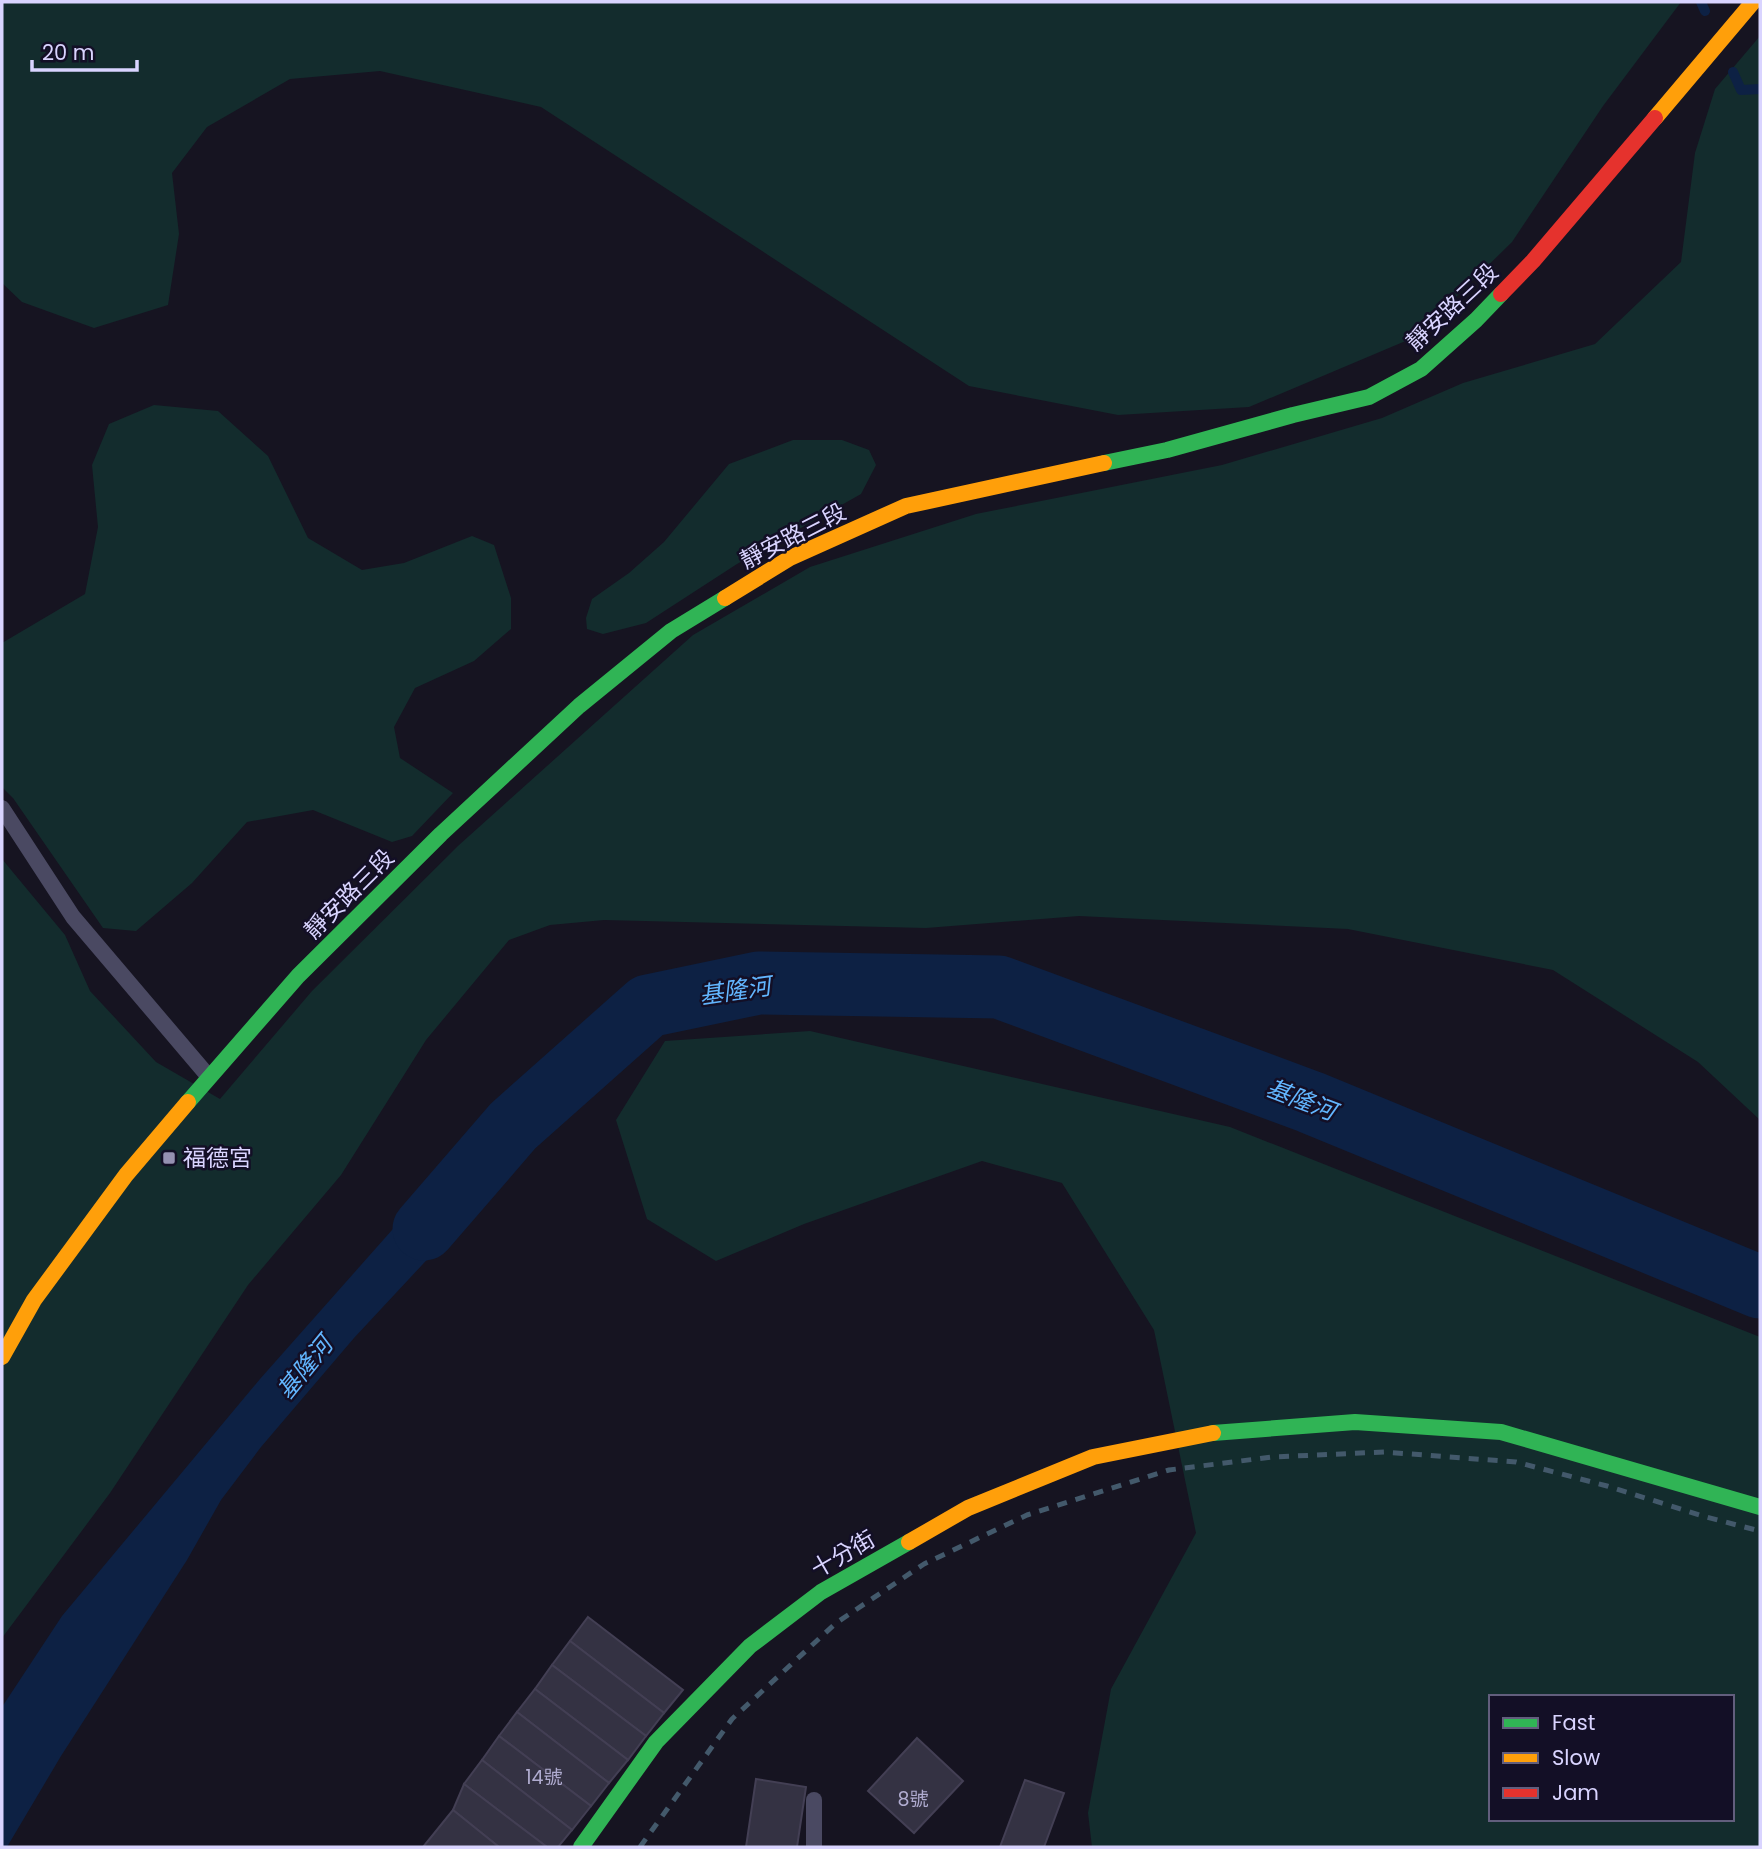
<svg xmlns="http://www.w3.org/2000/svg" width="1762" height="1849" font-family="Poppins,'Noto Sans TC',sans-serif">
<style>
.green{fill:#132c2d;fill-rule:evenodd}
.water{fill:#0d2144}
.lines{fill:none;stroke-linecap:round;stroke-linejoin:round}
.stream{stroke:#0d2144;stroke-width:10}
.river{stroke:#0d2144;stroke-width:63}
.building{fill:#343243;stroke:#433f54;stroke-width:2}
.lane{stroke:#4a4962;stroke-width:16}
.fast{stroke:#30b455;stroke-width:16}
.slow{stroke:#ff9f0a;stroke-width:16}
.jam{stroke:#e5322d;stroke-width:16}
.rail{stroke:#43596b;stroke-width:5;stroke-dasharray:10 9;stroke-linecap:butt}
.poi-dot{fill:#9591b1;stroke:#130f26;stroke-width:2.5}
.labels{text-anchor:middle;stroke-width:5;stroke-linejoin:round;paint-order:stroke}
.number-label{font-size:19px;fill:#b0acd0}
.street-label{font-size:23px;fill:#d9d4ff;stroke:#130f26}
.poi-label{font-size:23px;fill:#d9d4ff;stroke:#130f26;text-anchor:start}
.water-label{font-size:24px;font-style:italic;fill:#62b6ff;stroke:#130f26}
</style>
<rect width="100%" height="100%" fill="#161421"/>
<g class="green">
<polygon points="2,2 1681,2 1603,106 1512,242 1415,337 1249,407 1118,415 969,386 541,107 380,71 290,79 207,127 172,173 179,234 168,305 94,328 22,302 2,283"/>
<polygon points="1760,36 1760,1120 1698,1062 1553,970 1348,929 1079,916 926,928 604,920 550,925 509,940 426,1040 341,1175 248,1285 110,1493 2,1638 2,859 65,935 90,991 156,1062 220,1099 312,991 459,845 693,635 810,567 976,514 1222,465 1382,418 1463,383 1595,344 1681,262 1695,153 1715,89"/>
<polygon points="154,405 218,411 268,456 308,538 362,570 404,563 472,536 494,545 511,598 511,629 474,661 415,688 394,727 400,758 453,793 412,836 392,842 313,810 247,822 192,883 136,931 103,928 13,798 2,787 2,643 85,594 98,527 92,465 109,424"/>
<polygon points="793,440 842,440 869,450 876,465 861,494 737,564 646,623 603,634 587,629 586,618 592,599 629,573 664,542 729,464"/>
<path d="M810,1031L1230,1127L1760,1337V1847H1092L1088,1813L1111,1689L1196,1533L1154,1330L1062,1183L982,1161L804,1224L716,1261L647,1219L616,1120L665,1041ZM1491,1697H1732V1819H1491Z"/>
</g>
<polygon class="water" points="470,1142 493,1180 477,1206 354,1338 261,1447 221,1500 187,1560 61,1756 7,1847 2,1847 2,1707 62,1616 260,1379"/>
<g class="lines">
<g class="stream">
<polyline points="1701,2 1705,11"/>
<polyline points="1733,72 1741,90 1760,89"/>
</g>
<polyline class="river" points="424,1229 513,1126 648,1006 758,983 999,987 1310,1102 1760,1287"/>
</g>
<g class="building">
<polygon points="588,1617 683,1690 664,1713 570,1641"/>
<polygon points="570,1641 664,1713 646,1736 552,1665"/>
<polygon points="552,1665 646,1736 628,1760 535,1689"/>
<polygon points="535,1689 628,1760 609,1783 517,1712"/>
<polygon points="517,1712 609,1783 591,1806 499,1736"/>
<polygon points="499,1736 591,1806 572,1830 482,1760"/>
<polygon points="917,1738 963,1781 914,1833 868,1791"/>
<polygon points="482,1760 572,1830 558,1847 547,1847 464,1784"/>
<polygon points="756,1779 806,1787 797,1847 746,1847"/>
<polygon points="1025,1780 1064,1793 1044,1847 1000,1847"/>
<polygon points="464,1784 547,1847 499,1847 453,1810"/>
<polygon points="453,1810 499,1847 423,1847"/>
</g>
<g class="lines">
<g class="lane">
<polyline points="2,808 73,917 209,1077"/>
<polyline points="814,1847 814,1800"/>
</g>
<g class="fast">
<polyline points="1104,463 1167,450 1293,415 1369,397 1421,369 1476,320 1501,294"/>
<polyline points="188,1102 298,976 441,834 579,706 671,631 725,598"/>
<polyline points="1213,1433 1355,1422 1501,1432 1760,1507"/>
<polyline points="581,1847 656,1742 750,1646 821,1592 909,1542"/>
</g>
<g class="slow">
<polyline points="1655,118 1753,2"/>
<polyline points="725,598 790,558 906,506 1104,463"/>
<polyline points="2,1357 34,1300 126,1175 188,1102"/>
<polyline points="909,1542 968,1508 1093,1457 1213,1433"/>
</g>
<polyline class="jam" points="1501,294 1533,261 1655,118"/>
<polyline class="rail" points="640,1847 732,1719 836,1623 924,1564 1027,1515 1169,1470 1272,1457 1384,1452 1516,1462 1607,1486 1706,1517 1760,1531"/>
</g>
<rect class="poi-dot" x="162" y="1151" width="14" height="14" rx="3.5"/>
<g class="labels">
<g class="number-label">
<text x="544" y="1784">14號</text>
<text x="913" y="1806">8號</text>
</g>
<g class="street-label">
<text transform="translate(1452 307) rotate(-43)" y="8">靜安路三段</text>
<text transform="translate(793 536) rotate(-27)" y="8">靜安路三段</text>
<text transform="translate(349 894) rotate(-45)" y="8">靜安路三段</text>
<text transform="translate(843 1554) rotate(-30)" y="8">十分街</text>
</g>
<g class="poi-label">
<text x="183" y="1166">福德宮</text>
</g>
<g class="water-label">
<text transform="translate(735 991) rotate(-8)" y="8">基隆河</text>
<text transform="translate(1301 1100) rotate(21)" y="8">基隆河</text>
<text transform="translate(305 1368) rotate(-51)" y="8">基隆河</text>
</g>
</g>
<rect width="1762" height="1849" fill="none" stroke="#d9d4ff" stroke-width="7"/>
<rect x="1489" y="1695" width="245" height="126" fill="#130f26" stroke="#625e7d" stroke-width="2"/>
<rect x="1503" y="1718" width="35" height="10" fill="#30b455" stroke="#625e7d" stroke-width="2"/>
<text x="1552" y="1730" font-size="21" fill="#d9d4ff">Fast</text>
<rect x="1503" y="1753" width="35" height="10" fill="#ff9f0a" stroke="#625e7d" stroke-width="2"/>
<text x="1552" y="1765" font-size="21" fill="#d9d4ff">Slow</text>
<rect x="1503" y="1788" width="35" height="10" fill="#e5322d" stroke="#625e7d" stroke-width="2"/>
<text x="1552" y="1800" font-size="21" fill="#d9d4ff">Jam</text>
<path d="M32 60v10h105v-10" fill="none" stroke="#d9d4ff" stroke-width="3.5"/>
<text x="42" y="60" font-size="21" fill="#d9d4ff" stroke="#130f26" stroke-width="5" paint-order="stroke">20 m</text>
</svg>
